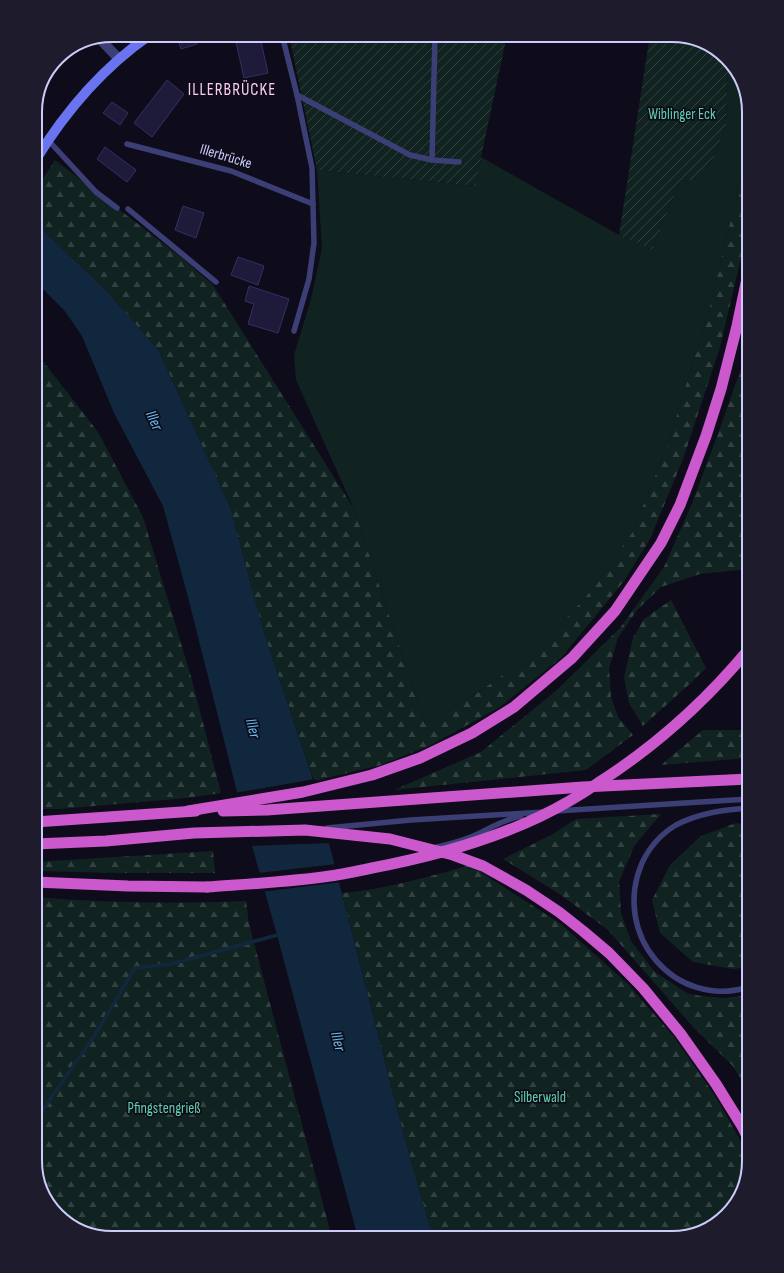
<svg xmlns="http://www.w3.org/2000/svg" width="784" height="1273" font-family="'Sofia Sans Condensed',sans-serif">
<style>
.grass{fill:#102321}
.forest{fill:url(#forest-firs)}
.garden{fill:url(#garden-furrows)}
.water{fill:#11273e}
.pier{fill:#0e0c1a}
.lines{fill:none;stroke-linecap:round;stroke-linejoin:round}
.stream{stroke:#11273e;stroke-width:3.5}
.building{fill:#1e1a39;stroke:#342f63}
.service{stroke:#3c3f75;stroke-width:5.5}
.minor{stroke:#3c3f75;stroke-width:10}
.secondary{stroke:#6b74f0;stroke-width:10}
.trunk{stroke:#cc58cd;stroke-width:11}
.trunk-bridge{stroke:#cc58cd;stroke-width:11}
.labels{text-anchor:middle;stroke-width:3.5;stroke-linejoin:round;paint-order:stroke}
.park-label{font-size:15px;fill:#5fd1aa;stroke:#0e0c1a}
.street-label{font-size:15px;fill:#cccbfa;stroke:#0e0c1a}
.water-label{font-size:16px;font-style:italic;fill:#63bbf0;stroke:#0e0c1a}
.quarter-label{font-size:17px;letter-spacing:1px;fill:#facdee;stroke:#0e0c1a}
.rim{fill:none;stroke:#cccbfa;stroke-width:2}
</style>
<defs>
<pattern id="forest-firs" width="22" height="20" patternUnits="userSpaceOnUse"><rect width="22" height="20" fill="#102321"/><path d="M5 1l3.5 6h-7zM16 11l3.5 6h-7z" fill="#324242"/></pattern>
<pattern id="garden-furrows" width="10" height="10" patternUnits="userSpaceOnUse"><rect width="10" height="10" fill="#102321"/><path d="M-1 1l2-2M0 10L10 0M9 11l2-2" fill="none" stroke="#324242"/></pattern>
</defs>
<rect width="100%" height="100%" fill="#0e0c1a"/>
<polygon class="grass" points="728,63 741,78 749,112 749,138 743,168 710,307 667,447 632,533 585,598 529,657 473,696 425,724 354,509 296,380 294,355 311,299 322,248 317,170 476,186 481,157 619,235 652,250 680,181 700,179 714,156 726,125"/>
<g class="forest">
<polygon points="749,138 749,224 720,347 683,459 650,539 624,581 561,658 500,707 431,745 381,765 314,781 264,633 230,507 159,351 103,287 35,223 35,191 55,160 182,258 213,285 354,509 425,724 473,696 529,657 585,598 632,533 667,447 710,307 743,168"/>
<polygon points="749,346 749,569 700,574 661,587 637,610 618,638 609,668 611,697 618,717 633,735 586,770 394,790 481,752 558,689 620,628 664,567 691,506 718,434"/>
<polygon points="35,351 98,432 143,517 192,680 221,793 186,798 60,809 35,809"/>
<polygon points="671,600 706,668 694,680 643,726 629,703 624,677 633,638 644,619"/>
<polygon points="703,730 749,730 749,758 661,765"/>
<polygon points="661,814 634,846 619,882 621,913 631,941 655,972 687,993 701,996 724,998 749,995 749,1092 732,1065 694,1028 608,930 561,895 503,859 553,834 576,819"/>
<polygon points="736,823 749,825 749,967 733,969 693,962 660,933 652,900 670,865 701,836"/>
<polygon points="213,851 215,873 122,873 35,871 35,862"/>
<path d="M470,865L561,924L628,984L675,1038L717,1099L749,1156V1161L736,1204L706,1230L672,1238H433L403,1132L342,893C386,889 428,877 470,865Z"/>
<path d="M35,897C105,903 175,904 246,901L249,924L332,1238H107L69,1225L43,1195L35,1161Z"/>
</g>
<g class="garden">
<polygon points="289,35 507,35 481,157 476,186 317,170"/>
<polygon points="650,35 677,35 715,48 728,63 726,125 714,156 700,179 680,181 652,250 619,235"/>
</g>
<polygon class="water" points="35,223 103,287 159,351 230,507 264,633 311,773 403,1132 433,1238 358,1238 277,935 237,792 188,597 163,506 114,413 82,336 64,310 35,281"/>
<g class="pier">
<polygon points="315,779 331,843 250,846 235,793"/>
<polygon points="337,864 341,882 269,891 263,891 258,873"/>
</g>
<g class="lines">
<polyline class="stream" points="35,1121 95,1035 135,968 171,964 281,934"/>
</g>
<g class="building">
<polygon points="177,35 194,35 197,44 181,49"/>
<polygon points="260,37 268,73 244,78 236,42"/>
<polygon points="167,80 184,94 152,137 134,123"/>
<polygon points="112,102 128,113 120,125 103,113"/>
<polygon points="105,147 136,170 127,182 97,159"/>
<polygon points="183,206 204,213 196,238 175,230"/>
<polygon points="238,257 264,266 258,285 231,275"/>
<polygon points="249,286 289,299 278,333 248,324 254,304 245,301"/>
</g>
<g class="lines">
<g class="service">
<polyline points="282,35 297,95 312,168 314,243 309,279 294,331"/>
<polyline points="297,95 410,155 432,160 459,162"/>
<polyline points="48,140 96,192 117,208"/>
<polyline points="127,144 231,171 313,204"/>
<polyline points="432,160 435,35"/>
<polyline points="128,209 216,282"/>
<polyline points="556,811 749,799"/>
<polyline points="327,828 411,820 544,812"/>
<path d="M434,848C449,844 464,841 478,834C492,827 505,819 521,816"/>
<path d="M749,987C675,1010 611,935 642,863C649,848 661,834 676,825C699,813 723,810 749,808"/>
</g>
<polyline class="minor" points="99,38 119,59"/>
<path class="secondary" d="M35,161C65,112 102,68 150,35"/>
<g class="trunk">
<polyline points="188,811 303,792 372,775 420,758 472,733 514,707 572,658 615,611 661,543 680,505 706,436 721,389 737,326 749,269"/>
<polyline points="223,811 267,810 583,787 749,779"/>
<polyline points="35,822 196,811"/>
<polyline points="35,844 106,841 194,833 305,830 390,839 453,855 483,866 526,890 559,912 583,931 609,953 643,988 680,1033 716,1084 742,1126 749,1140"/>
<polyline points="35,882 128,886 207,887"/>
</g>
<path class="trunk-bridge" d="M207,887C248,884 289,882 330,876C344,874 358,871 372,868C430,857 486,842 539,817C560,807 579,796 598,783C656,746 705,702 749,649"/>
</g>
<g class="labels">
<g class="park-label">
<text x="682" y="119">Wiblinger Eck</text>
<text x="540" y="1102">Silberwald</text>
<text x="164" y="1113">Pfingstengrieß</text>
</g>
<g class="street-label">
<text transform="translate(226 156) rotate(17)" y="5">Illerbrücke</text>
</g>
<g class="water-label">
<text transform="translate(155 420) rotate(65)" y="6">Iller</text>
<text transform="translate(254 728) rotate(75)" y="6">Iller</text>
<text transform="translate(339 1041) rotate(75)" y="6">Iller</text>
</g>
<g class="quarter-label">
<text x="232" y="95">ILLERBRÜCKE</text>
</g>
</g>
<path d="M0 0H784V1273H0ZM112 42H672A70 70 0 0 1 742 112V1161A70 70 0 0 1 672 1231H112A70 70 0 0 1 42 1161V112A70 70 0 0 1 112 42Z" fill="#1d1b2c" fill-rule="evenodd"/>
<path class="rim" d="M112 42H672A70 70 0 0 1 742 112V1161A70 70 0 0 1 672 1231H112A70 70 0 0 1 42 1161V112A70 70 0 0 1 112 42Z"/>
</svg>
